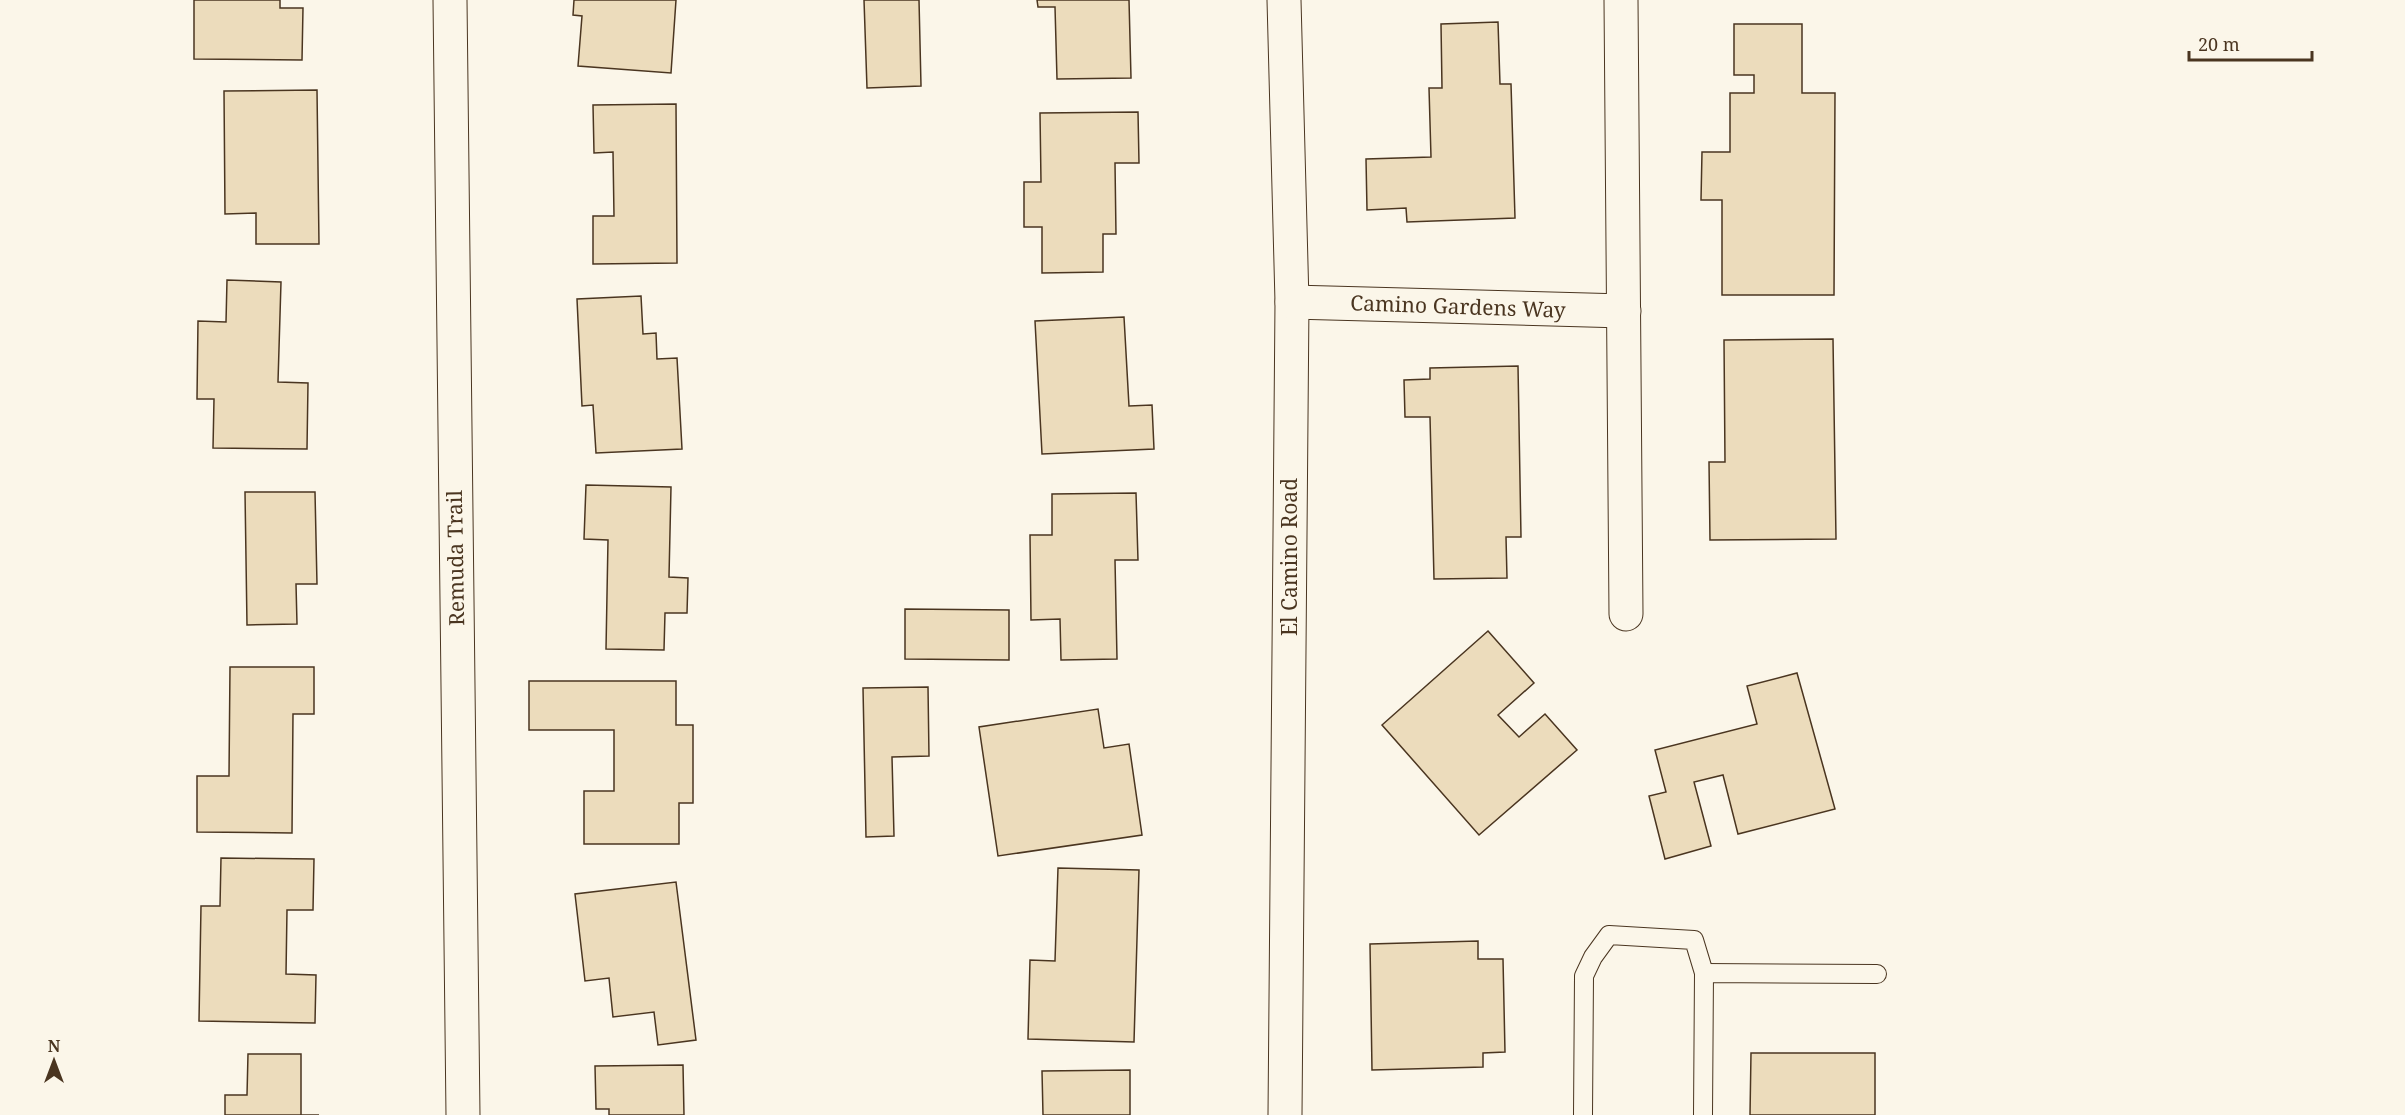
<svg xmlns="http://www.w3.org/2000/svg" width="2405" height="1115" font-family="'Noto Serif',serif">
<style>
.building{fill:#ecdcbc;stroke:#4a3520;stroke-width:1.5}
.lines{fill:none;stroke-linecap:round;stroke-linejoin:round}
.lane-casing{stroke:#4a3520;stroke-width:20}
.street-casing{stroke:#4a3520;stroke-width:35}
.lane{stroke:#fbf6e9;stroke-width:18}
.street{stroke:#fbf6e9;stroke-width:33}
.labels{text-anchor:middle;stroke-width:4.5;stroke-linejoin:round;paint-order:stroke}
.street-label{font-size:21px;fill:#4a3520;stroke:#fbf6e9}
</style>
<rect width="100%" height="100%" fill="#fbf6e9"/>
<g class="building">
<polygon points="194,0 280,0 280,8 303,8 302,60 194,59"/>
<polygon points="574,0 676,0 671,73 578,66 582,16 573,15"/>
<polygon points="864,0 919,0 921,86 867,88"/>
<polygon points="1037,0 1129,0 1131,78 1057,79 1055,7 1038,7"/>
<polygon points="1498,22 1500,84 1511,84 1515,218 1407,222 1406,208 1367,210 1366,159 1431,157 1429,88 1442,88 1441,24"/>
<polygon points="1734,24 1802,24 1802,93 1835,93 1834,295 1722,295 1722,200 1701,200 1702,152 1730,152 1730,93 1754,93 1754,75 1734,75"/>
<polygon points="317,90 319,244 256,244 256,213 225,214 224,91"/>
<polygon points="676,104 677,263 593,264 593,216 614,216 613,152 594,153 593,105"/>
<polygon points="1138,112 1139,163 1115,163 1116,234 1103,234 1103,272 1042,273 1042,227 1024,227 1024,182 1041,182 1040,113"/>
<polygon points="227,280 281,282 278,382 308,383 307,449 213,448 214,399 197,399 198,321 226,322"/>
<polygon points="641,296 643,334 656,333 657,359 677,358 682,449 596,453 593,405 582,406 577,299"/>
<polygon points="1124,317 1129,406 1152,405 1154,449 1042,454 1035,321"/>
<polygon points="1833,339 1836,539 1710,540 1709,462 1725,462 1724,340"/>
<polygon points="1518,366 1521,537 1506,537 1507,578 1434,579 1430,417 1405,417 1404,380 1430,379 1430,368"/>
<polygon points="586,485 671,487 669,577 688,578 687,613 665,613 664,650 606,649 608,540 584,539"/>
<polygon points="245,492 315,492 317,584 296,584 297,624 247,625"/>
<polygon points="1136,493 1138,560 1115,560 1117,659 1061,660 1060,619 1031,620 1030,535 1052,535 1052,494"/>
<polygon points="905,609 1009,610 1009,660 905,659"/>
<polygon points="1488,631 1534,683 1498,715 1519,737 1545,714 1577,750 1479,835 1382,725"/>
<polygon points="230,667 314,667 314,714 293,714 292,833 197,832 197,776 229,776"/>
<polygon points="1797,673 1835,809 1738,834 1723,775 1694,782 1711,846 1665,859 1649,796 1666,792 1655,750 1757,724 1747,686"/>
<polygon points="529,681 676,681 676,725 693,725 693,803 679,803 679,844 584,844 584,791 614,791 614,730 529,730"/>
<polygon points="928,687 929,756 892,757 894,836 866,837 863,688"/>
<polygon points="1098,709 1104,748 1129,744 1142,835 998,856 979,727"/>
<polygon points="221,858 314,859 313,910 287,910 286,974 316,975 315,1023 199,1021 201,906 220,906"/>
<polygon points="1058,868 1139,870 1134,1042 1028,1039 1030,960 1055,961"/>
<polygon points="676,882 696,1040 658,1045 654,1012 613,1017 609,978 585,981 575,894"/>
<polygon points="1478,941 1478,959 1503,959 1505,1052 1483,1053 1483,1067 1372,1070 1370,944"/>
<polygon points="1751,1053 1875,1053 1875,1115 1750,1115"/>
<polygon points="248,1054 301,1054 301,1115 319,1115 225,1115 225,1095 247,1095"/>
<polygon points="683,1065 684,1115 609,1115 609,1109 596,1109 595,1066"/>
<polygon points="1130,1070 1130,1115 1043,1115 1042,1071"/>
</g>
<g class="lines">
<defs>
<g id="lane">
<polyline points="1583,1115 1584,976 1593,957 1609,935 1694,940 1704,973"/>
<polyline points="1703,1115 1704,973 1877,974"/>
</g>
<g id="street">
<polyline points="450,0 463,1115"/>
<polyline points="1284,0 1292,302 1285,1115"/>
<polyline points="1621,0 1626,614"/>
<polyline points="1292,302 1624,311"/>
</g>
</defs>
<use href="#lane" class="lane-casing"/>
<use href="#street" class="street-casing"/>
<use href="#lane" class="lane"/>
<use href="#street" class="street"/>
</g>
<g class="labels">
<g class="street-label">
<text transform="translate(1458 307) rotate(2)" y="7">Camino Gardens Way</text>
<text transform="translate(1290 557) rotate(-90)" y="7">El Camino Road</text>
<text transform="translate(456 558) rotate(-91)" y="7">Remuda Trail</text>
</g>
</g>
<g transform="translate(54 1061)" stroke="#fbf6e9" stroke-width="4.5" paint-order="stroke">
<path d="M0-4.5L10 22L0 15L-10 22Z" fill="#4a3520"/>
<text y="-9" font-size="16" font-weight="bold" text-anchor="middle" fill="#4a3520">N</text>
</g>
<path d="M2189 51v9h123v-9" fill="none" stroke="#4a3520" stroke-width="3"/>
<text x="2198" y="51" font-size="18" fill="#4a3520" stroke="#fbf6e9" stroke-width="4.5" paint-order="stroke">20 m</text>
</svg>
